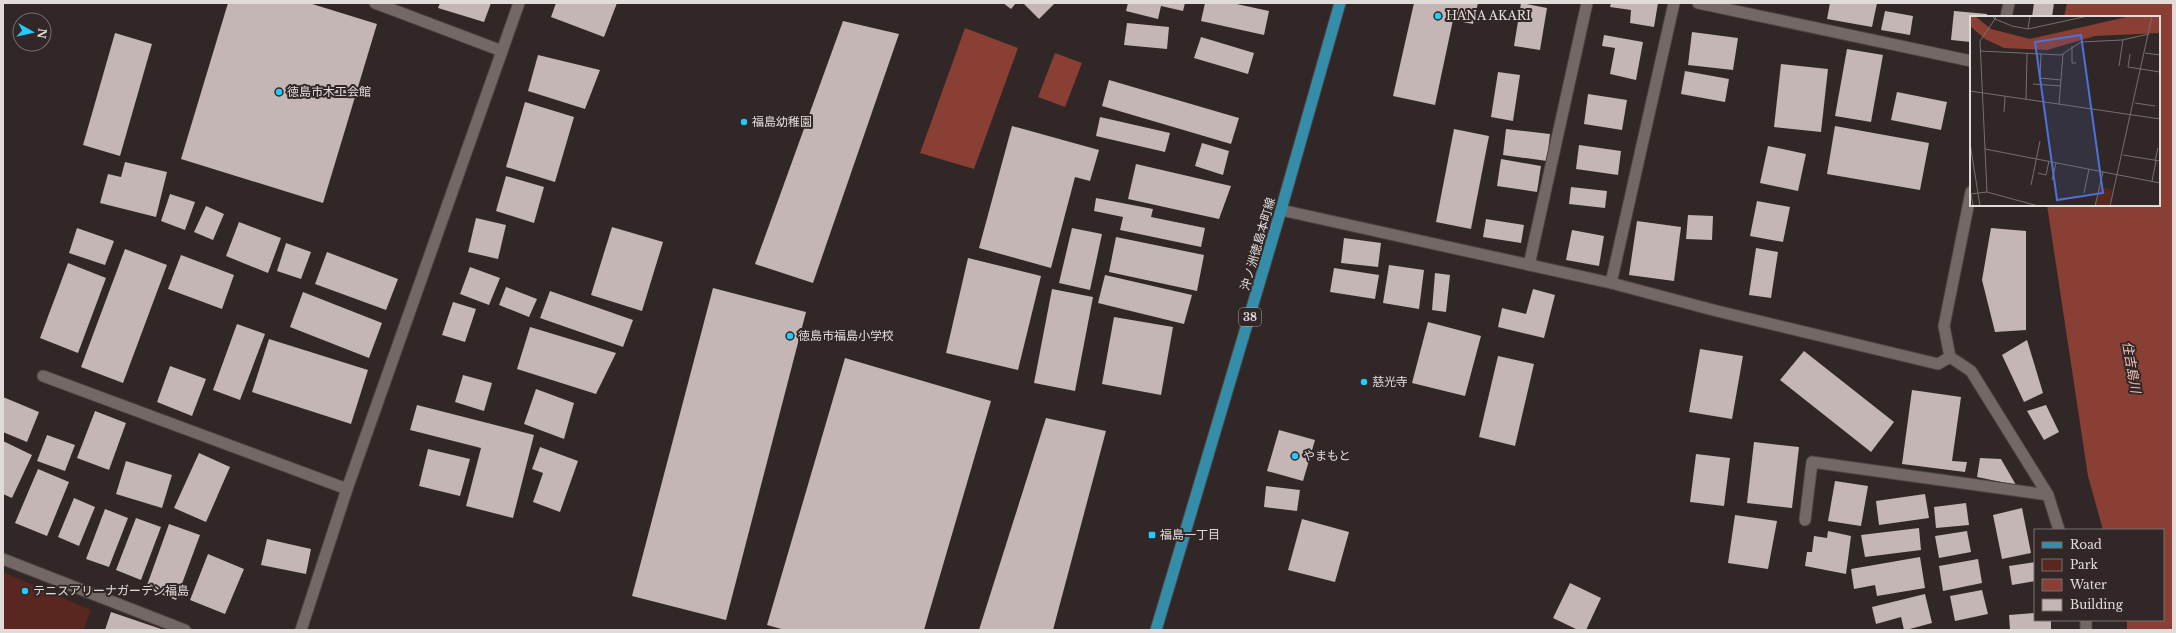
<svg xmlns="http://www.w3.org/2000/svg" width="2176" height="633" font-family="'Libre Baskerville','Noto Sans JP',serif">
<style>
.green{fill:#592720}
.water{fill:#893f34}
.building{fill:#c3b6b4}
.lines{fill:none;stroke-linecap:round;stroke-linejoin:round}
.minor-casing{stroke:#4c4544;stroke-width:13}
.tertiary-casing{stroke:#4c4544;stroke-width:13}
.primary-casing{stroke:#4c4544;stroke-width:13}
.minor{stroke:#736866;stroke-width:11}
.tertiary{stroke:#736866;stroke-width:11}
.primary{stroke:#358ea9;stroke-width:11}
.poi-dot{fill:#24c9fe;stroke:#312726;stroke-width:1.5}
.labels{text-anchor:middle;stroke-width:4;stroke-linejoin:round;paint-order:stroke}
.shield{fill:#312726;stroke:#aca5a4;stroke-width:1}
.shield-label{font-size:11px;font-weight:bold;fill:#e1dbda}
.poi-label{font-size:12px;fill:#e1dbda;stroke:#312726;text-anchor:start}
.street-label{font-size:12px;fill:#e1dbda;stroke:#312726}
.water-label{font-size:13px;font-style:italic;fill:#f3c5bd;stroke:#312726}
.inset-road{fill:none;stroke:#776f6e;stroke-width:1}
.view{fill:#4e71d8;fill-opacity:0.15;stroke:#4e71d8;stroke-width:2}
.inset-edge{fill:none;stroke:#e1dbda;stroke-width:2}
</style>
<rect width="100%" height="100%" fill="#312726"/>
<polygon class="green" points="3,572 91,610 83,630 3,630"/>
<g class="water">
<polygon points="2067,3 2173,3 2173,630 2127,630 2127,620 2163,620 2163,530 2103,530 2088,476 2047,205 2159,205 2159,17 2064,17"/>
<polygon points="965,28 1018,48 974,169 920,153"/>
<polygon points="1055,53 1082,63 1065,107 1038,97"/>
</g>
<g class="building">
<polygon points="228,3 309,3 377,24 323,203 181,159"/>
<polygon points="440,3 491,3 484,22 438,8"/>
<polygon points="556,3 617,3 604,37 551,17"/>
<polygon points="1003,3 1016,3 1011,9"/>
<polygon points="1025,3 1055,3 1039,19 1024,4"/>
<polygon points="1128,3 1185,3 1183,11 1161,6 1158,19 1126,11"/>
<polygon points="1205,3 1232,3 1269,11 1264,35 1201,21"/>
<polygon points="1414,3 1478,3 1473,24 1453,20 1435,105 1393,96"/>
<polygon points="1521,3 1547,8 1540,50 1514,46"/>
<polygon points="1611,3 1658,3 1654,27 1630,23 1631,10 1610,7"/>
<polygon points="1830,3 1877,3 1872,27 1827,19"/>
<polygon points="2034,3 2054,3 2052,17 2032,17"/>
<polygon points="1885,11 1913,16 1910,35 1881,30"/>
<polygon points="1954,11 1987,14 1987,17 1971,17 1971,42 1951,40"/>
<polygon points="843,21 899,34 813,283 755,264"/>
<polygon points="1127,23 1169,27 1167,49 1124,45"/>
<polygon points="1692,32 1738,38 1733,70 1688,65"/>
<polygon points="115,33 152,44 120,156 83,145"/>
<polygon points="1604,35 1643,42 1636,80 1610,74 1615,48 1602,46"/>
<polygon points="1201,37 1254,53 1248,74 1194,58"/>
<polygon points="1847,49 1883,55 1871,122 1835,116"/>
<polygon points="538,55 600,70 585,109 528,91"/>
<polygon points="1781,64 1828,69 1821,132 1774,127"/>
<polygon points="1685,71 1729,79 1725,102 1681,94"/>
<polygon points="1498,72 1520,75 1513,121 1491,117"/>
<polygon points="1109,80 1239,118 1231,144 1102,106"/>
<polygon points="1897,92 1947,102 1941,130 1891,120"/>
<polygon points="1588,94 1627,100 1622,130 1584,124"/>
<polygon points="525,102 574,117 555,182 506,167"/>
<polygon points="1100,117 1170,133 1165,152 1096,136"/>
<polygon points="1012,126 1099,150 1090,181 1075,177 1051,268 979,248"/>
<polygon points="1835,126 1929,143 1920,190 1827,174"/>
<polygon points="1454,129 1489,136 1471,229 1436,222"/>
<polygon points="1506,129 1550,134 1547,161 1503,155"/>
<polygon points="1202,143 1229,151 1223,175 1195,166"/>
<polygon points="1579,145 1621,151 1618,175 1576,169"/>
<polygon points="1768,146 1806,154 1798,191 1760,183"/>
<polygon points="1501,159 1541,166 1537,192 1497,186"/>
<polygon points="125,162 167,172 156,217 100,203 108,174 121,177"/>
<polygon points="1136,164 1231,186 1219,219 1128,199"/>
<polygon points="506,176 544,187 534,223 496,211"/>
<polygon points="1571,187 1607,191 1605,208 1569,204"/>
<polygon points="170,194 195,202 185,230 161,221"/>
<polygon points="1096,198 1153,209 1151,217 1205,228 1201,247 1120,230 1123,217 1094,211"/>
<polygon points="1757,201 1790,207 1783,242 1750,236"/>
<polygon points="206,206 224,214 213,240 194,232"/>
<polygon points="1688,215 1713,216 1712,240 1686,239"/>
<polygon points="476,218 506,225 498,259 468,252"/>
<polygon points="1486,219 1524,225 1521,243 1483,237"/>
<polygon points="1637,221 1681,227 1674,281 1629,275"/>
<polygon points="239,222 281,238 268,273 226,256"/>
<polygon points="612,227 663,242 642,311 591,295"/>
<polygon points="77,228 114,241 105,265 69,253"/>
<polygon points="1072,228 1102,234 1090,290 1059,283"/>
<polygon points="1991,228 2026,231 2026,330 1995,332 1982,280"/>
<polygon points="1572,230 1604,236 1599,266 1566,260"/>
<polygon points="1116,237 1204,255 1197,291 1109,272"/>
<polygon points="1344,238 1381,243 1378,267 1341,263"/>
<polygon points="286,243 311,252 301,279 277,271"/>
<polygon points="1756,248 1778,252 1771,298 1749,295"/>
<polygon points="125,249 167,265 123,383 81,367"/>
<polygon points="327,252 398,279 386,310 315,284"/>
<polygon points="181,255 234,275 222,309 168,289"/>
<polygon points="968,258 1041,276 1018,370 946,353"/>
<polygon points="68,263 106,278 78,353 40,338"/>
<polygon points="1389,265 1424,270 1419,309 1383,303"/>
<polygon points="470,267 500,278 489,305 460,294"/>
<polygon points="1334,268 1379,275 1375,299 1330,292"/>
<polygon points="1435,273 1450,275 1446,312 1432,310"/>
<polygon points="1105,275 1192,295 1184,324 1098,303"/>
<polygon points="506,287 537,299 529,317 499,305"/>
<polygon points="713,288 806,312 726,620 632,596"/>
<polygon points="1052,289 1093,297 1075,391 1034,383"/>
<polygon points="1533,289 1555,295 1544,338 1498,327 1502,308 1526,314"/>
<polygon points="550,291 633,320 623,347 540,318"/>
<polygon points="303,292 382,323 369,358 290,327"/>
<polygon points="453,302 476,309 465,342 442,335"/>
<polygon points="1114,317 1173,327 1161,395 1102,384"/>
<polygon points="1428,322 1481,336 1465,396 1412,383"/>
<polygon points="237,324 265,334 240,400 213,390"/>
<polygon points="530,327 616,353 596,394 517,369"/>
<polygon points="269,339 368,370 351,424 252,392"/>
<polygon points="2027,340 2043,393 2024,402 2002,355"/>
<polygon points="1700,349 1743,356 1732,419 1689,412"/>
<polygon points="1804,351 1894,422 1871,452 1780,380"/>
<polygon points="1498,356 1534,364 1515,446 1479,437"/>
<polygon points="845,358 991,401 924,630 785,630 767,625"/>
<polygon points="170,366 206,379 192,416 157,402"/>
<polygon points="463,375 492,383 484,411 455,402"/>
<polygon points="536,389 574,403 564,439 524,424"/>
<polygon points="1912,390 1961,397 1952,461 1967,462 1965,472 1902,464"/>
<polygon points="3,397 39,412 27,442 3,432"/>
<polygon points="417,405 534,435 513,518 466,506 481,448 410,430"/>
<polygon points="2046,405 2059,432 2044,440 2027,411"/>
<polygon points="95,411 126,423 109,470 77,458"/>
<polygon points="1046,418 1106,431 1053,630 979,630"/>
<polygon points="1279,430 1315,440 1303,481 1267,471"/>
<polygon points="47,435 75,445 65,471 37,461"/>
<polygon points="3,441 32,455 12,498 3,494"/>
<polygon points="1754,442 1799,447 1792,508 1747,503"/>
<polygon points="540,447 578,461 560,512 533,502 543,473 532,469"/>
<polygon points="428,449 470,459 460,496 419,486"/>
<polygon points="199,453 230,467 206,522 174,508"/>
<polygon points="1696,454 1730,458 1724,506 1690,502"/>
<polygon points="1980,458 2001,459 2016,485 1977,477"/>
<polygon points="126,461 172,475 162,508 116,494"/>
<polygon points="38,469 69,482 47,536 15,523"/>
<polygon points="1835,481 1868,486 1861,526 1828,521"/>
<polygon points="1266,486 1300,490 1297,511 1264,507"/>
<polygon points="1925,494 1929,518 1879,525 1876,501"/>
<polygon points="74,498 95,507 79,546 58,537"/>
<polygon points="1966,503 1969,525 1936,528 1934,507"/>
<polygon points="2022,508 2031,553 2002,559 1993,515"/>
<polygon points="105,509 128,518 109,567 86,559"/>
<polygon points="1735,515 1777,521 1768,569 1728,563"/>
<polygon points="136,518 161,527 141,580 116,570"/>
<polygon points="1302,519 1349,532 1335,582 1288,570"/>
<polygon points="169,524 200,535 176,600 146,588"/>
<polygon points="1919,528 1921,550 1865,557 1861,535"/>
<polygon points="1828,531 1851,536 1846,574 1805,566 1807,552 1812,552 1814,536 1827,538"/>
<polygon points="1967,531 1971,552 1939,558 1935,536"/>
<polygon points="267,539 311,549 306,574 261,565"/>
<polygon points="208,554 244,569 225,614 190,600"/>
<polygon points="1920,557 1925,588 1877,596 1875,585 1854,589 1851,569"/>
<polygon points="1978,559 1982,583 1943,591 1939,566"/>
<polygon points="2035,562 2035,581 2012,585 2009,566"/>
<polygon points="1570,583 1601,598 1586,630 1578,630 1553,618"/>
<polygon points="1982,590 1988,614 1955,621 1950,596"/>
<polygon points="1925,594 1932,623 1906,630 1904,630 1901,617 1876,624 1872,607"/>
<polygon points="111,612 164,630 105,630"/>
<polygon points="2035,613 2035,620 2051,620 2051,630 2010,630 2009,615"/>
</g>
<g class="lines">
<defs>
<g id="minor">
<polyline points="375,3 502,51"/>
<polyline points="1698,3 1971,61"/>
<polyline points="2006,17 2009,3"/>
<polyline points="1971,192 1944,326 1950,357 1971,371 2048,495 2059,530"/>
<polyline points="1281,210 1611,283 1717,311 1938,364 1950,357"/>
<polyline points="1529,265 1587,3"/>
<polyline points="1611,283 1674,3"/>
<polyline points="43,376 347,489"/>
<polyline points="1805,520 1812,462 2048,495"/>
<polyline points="3,559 185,630"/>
<polyline points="2086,620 2086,630"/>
</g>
<polyline id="tertiary" points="301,630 347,489 519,3"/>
<polyline id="primary" points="1156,630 1281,210 1340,3"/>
</defs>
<use href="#minor" class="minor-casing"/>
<use href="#tertiary" class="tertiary-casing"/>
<use href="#primary" class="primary-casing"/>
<use href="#minor" class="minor"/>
<use href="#tertiary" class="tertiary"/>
<use href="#primary" class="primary"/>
</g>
<g class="poi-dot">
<circle cx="1438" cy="16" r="4"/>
<circle cx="279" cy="92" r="4"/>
<circle cx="744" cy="122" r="4"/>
<circle cx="790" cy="336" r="4"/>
<circle cx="1364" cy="382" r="4"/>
<circle cx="1295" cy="456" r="4"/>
<rect x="1148" y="531" width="8" height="8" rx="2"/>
<circle cx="25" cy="591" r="4"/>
</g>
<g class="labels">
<rect class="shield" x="1239" y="308" width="22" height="18" rx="3"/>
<g class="shield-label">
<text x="1250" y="321">38</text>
</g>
<g class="poi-label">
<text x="1446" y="20">HANA AKARI</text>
<text x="287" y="96">徳島市木工会館</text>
<text x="752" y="126">福島幼稚園</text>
<text x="798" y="340">徳島市福島小学校</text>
<text x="1372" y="386">慈光寺</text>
<text x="1303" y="460">やまもと</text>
<text x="1160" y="539">福島一丁目</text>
<text x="33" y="595">テニスアリーナガーデン福島</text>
</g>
<g class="street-label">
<text transform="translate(1258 244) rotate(-74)" y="4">沖ノ洲徳島本町線</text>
</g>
<g class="water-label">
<text transform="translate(2132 367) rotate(80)" y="5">住吉島川</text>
</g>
</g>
<g transform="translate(1970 16)">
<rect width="190" height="190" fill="#312726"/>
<path d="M130,171L143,174L139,190L125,189Z" fill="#592720"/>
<path d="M0,0H5L21,13L60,23L161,0L190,1V17L125,20L77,34L34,32L15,23L0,10Z" fill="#893f34"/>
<path class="inset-road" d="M26,0L25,3L42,10L58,13L118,0M58,13L60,0M102,30V47H106M10,35L91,39L111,26L152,24L179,18M175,37L190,39M71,38L70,62L91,64M160,38L158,51L190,56M149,50L153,24M63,68L91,70M0,75L190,103M56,84L57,37M165,87L185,90M89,88L93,38M34,96L35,81M0,127L10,190M15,133L190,167M153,139L190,145M185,145L188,132M68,157L76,159L79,145M82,164L86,147M182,165L186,145M61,169L70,125M17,176L10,25L25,3L22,0M114,177L119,153M0,178L17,176L68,190M1,178L3,190M125,190L133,156M140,190L182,0"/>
<path class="view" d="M111,19L133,177L87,184L65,26Z"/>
<rect width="190" height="190" class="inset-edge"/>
</g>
<rect width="2176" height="633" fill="none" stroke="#e1dbda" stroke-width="8"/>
<rect x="2034" y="529" width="130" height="92" fill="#312726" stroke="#776f6e"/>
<rect x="2042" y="542" width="20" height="6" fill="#358ea9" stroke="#776f6e"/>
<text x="2070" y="549" font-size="12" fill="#e1dbda">Road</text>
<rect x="2042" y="559" width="20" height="12" fill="#592720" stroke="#776f6e"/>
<text x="2070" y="569" font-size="12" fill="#e1dbda">Park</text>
<rect x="2042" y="579" width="20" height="12" fill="#893f34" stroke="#776f6e"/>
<text x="2070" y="589" font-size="12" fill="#e1dbda">Water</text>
<rect x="2042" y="599" width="20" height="12" fill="#c3b6b4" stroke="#776f6e"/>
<text x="2070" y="609" font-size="12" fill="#e1dbda">Building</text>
<g transform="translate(32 32) rotate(98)"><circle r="19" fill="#312726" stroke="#776f6e"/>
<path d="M0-3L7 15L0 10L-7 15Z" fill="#24c9fe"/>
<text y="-6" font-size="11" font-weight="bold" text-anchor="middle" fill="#e1dbda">N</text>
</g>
</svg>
